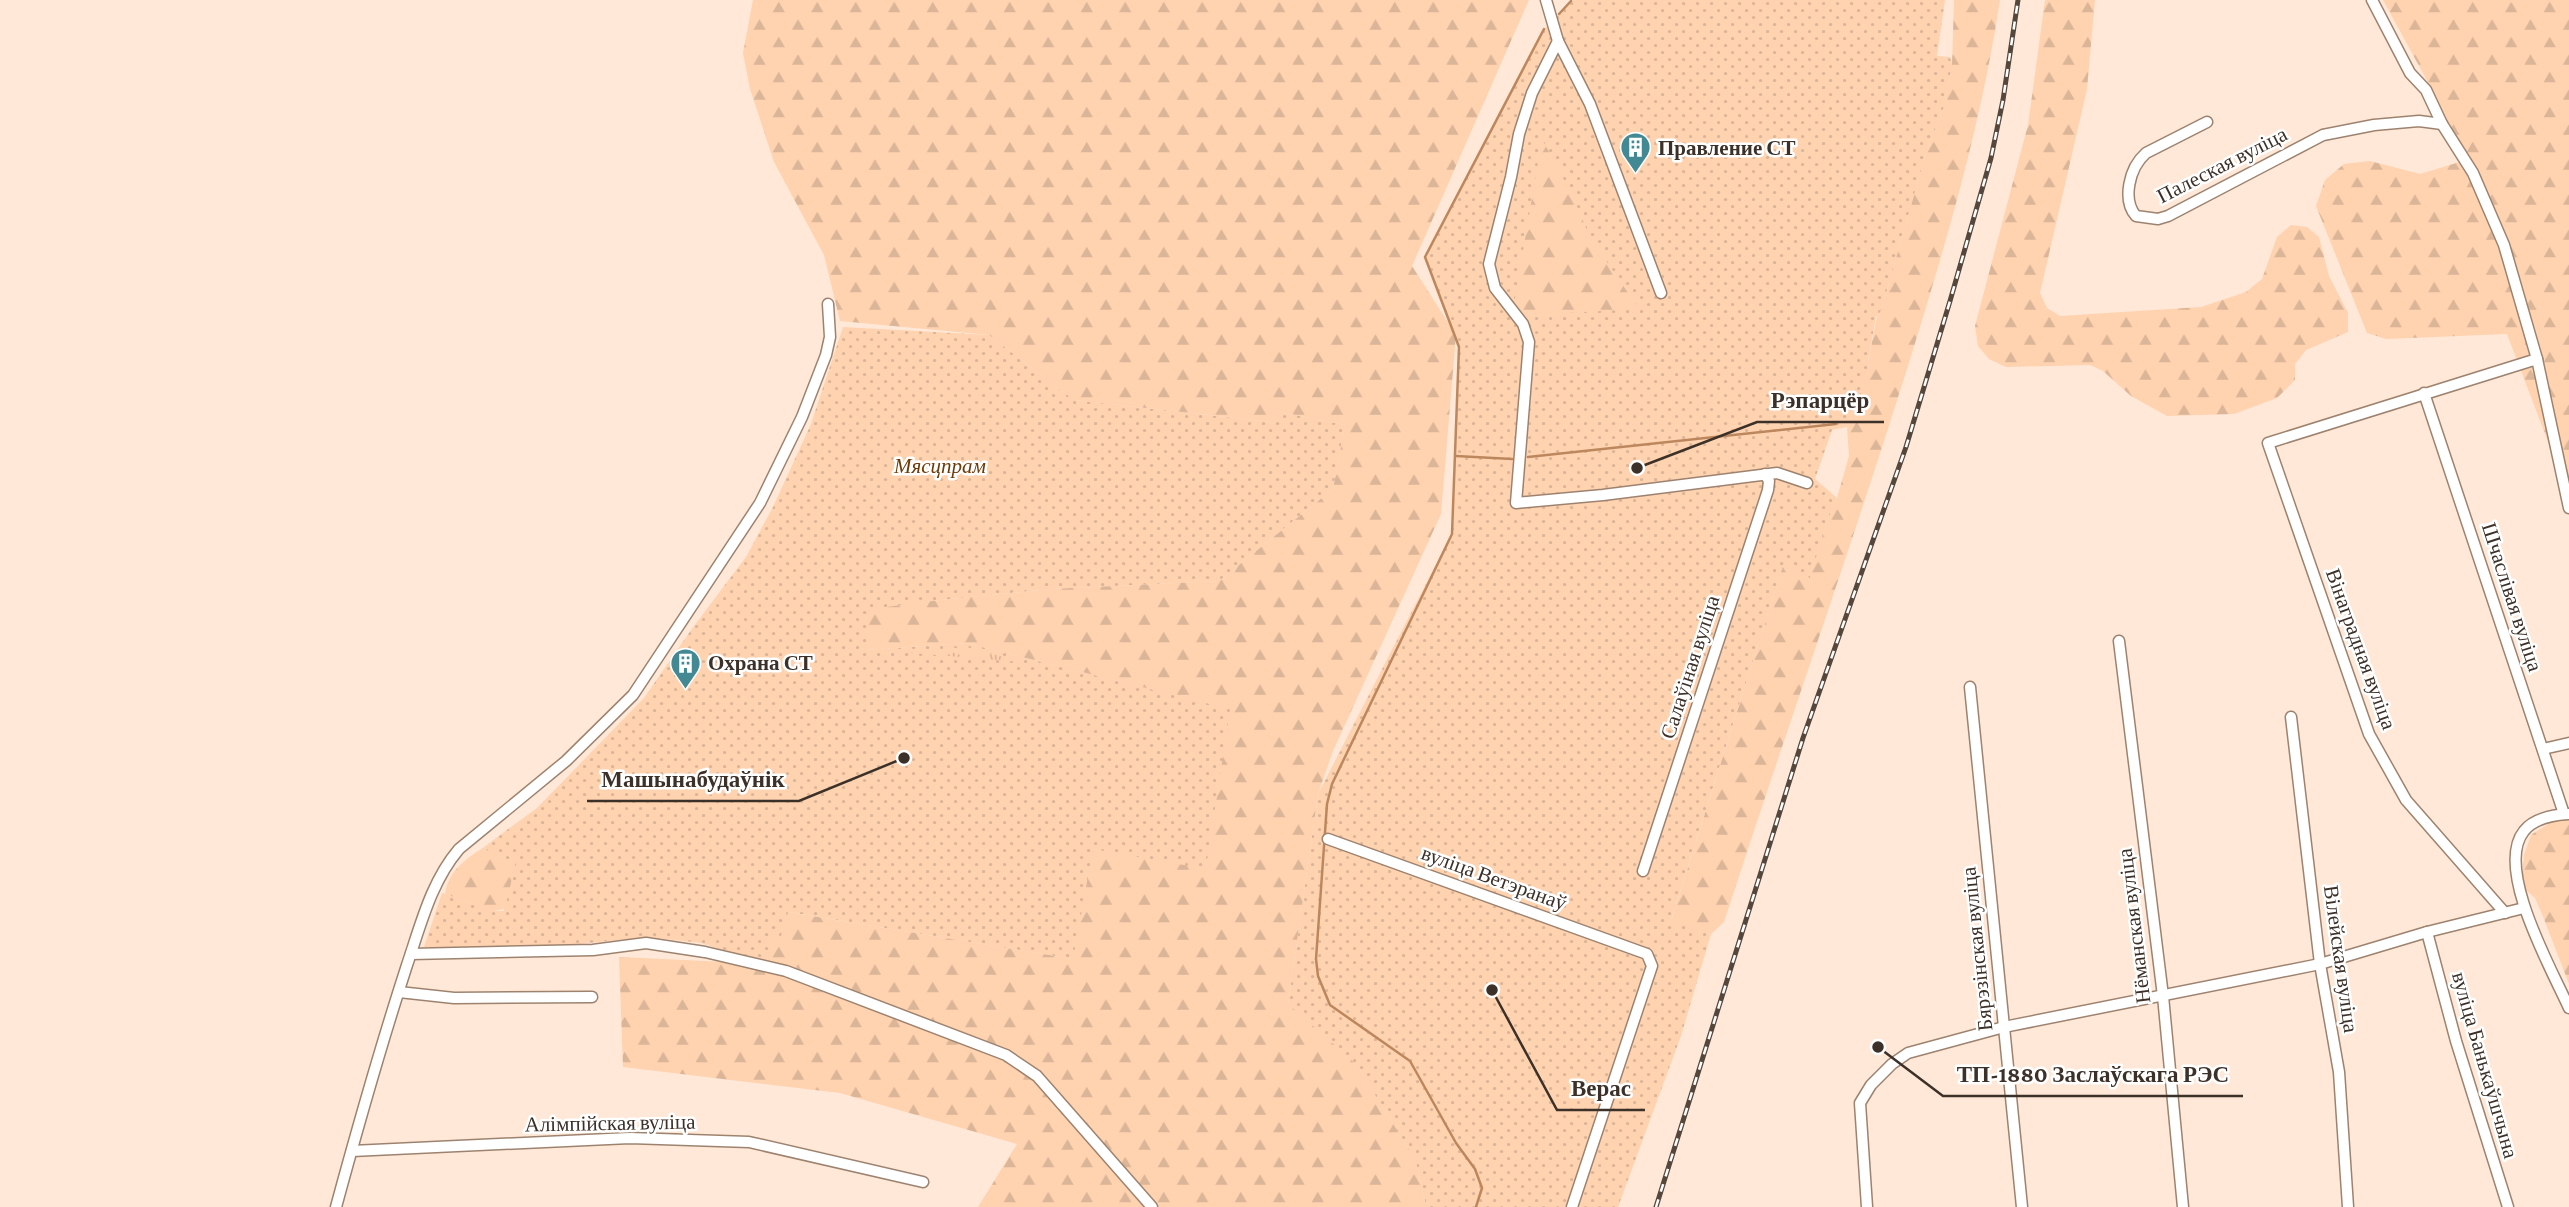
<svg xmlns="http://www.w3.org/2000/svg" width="2569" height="1207" font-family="'Crimson Pro',serif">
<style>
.grass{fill:url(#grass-dots)}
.forest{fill:url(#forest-firs)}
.park{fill:url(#park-tufts)}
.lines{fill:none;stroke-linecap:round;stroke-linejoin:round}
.stream{stroke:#bd875e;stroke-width:2.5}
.minor-casing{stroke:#9d836f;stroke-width:13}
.minor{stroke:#fff;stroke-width:10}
.rail-casing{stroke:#53473e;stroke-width:5}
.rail{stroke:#fff;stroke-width:2.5;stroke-dasharray:8;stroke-linecap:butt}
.labels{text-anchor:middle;stroke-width:5;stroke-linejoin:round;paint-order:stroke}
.poi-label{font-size:21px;font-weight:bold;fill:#3c3129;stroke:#fff;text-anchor:start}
.street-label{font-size:21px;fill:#3c3129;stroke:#fff}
.park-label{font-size:21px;font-style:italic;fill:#6e3b06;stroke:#fff}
.leader{fill:none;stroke:#3c3129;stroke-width:2.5}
.callout-dot{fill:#3c3129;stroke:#fff;stroke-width:2.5}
.callout-label{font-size:23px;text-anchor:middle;font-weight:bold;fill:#3c3129;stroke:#fff;stroke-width:5;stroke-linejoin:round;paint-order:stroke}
</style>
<defs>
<pattern id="grass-dots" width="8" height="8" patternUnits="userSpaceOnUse" patternTransform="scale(1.75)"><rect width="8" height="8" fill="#ffd2b0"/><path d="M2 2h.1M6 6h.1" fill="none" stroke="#dbb597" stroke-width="1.8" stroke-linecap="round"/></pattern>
<pattern id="forest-firs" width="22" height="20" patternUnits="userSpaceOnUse" patternTransform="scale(1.75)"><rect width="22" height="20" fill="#ffd2b0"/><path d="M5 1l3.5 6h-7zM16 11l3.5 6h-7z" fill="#dbb597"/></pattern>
<pattern id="park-tufts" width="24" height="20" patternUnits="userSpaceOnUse" patternTransform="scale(1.75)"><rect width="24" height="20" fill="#ffd2b0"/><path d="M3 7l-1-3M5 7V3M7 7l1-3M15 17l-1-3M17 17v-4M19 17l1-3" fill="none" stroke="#dbb597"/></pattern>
</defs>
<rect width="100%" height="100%" fill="#ffe8d7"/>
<g class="grass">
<polygon points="1573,0 1945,0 1937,56 1950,57 1952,64 1946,102 1927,150 1881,311 1876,317 1868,361 1869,369 1847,427 1832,430 1815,479 1837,498 1826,524 1810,579 1783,566 1671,920 1711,934 1681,1036 1618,1207 1422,1207 1425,1201 1415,1159 1355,1063 1288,1005 1318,794 1452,533 1459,347 1425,257 1544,29"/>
<polygon points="843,327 989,335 1074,400 1271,422 1276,411 1345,425 1333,489 1219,581 1051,589 940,600 871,610 866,650 966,643 1231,709 1206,869 1073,959 789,912 780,941 771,938 767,964 701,943 648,937 550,947 424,947 442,893 493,911 504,911 515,861 492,856 484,847 537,808 644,698 691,630 746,557 773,507 811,424"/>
</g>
<g class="forest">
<polygon points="753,0 1529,0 1412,266 1456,335 1441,514 1333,751 1318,794 1288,1004 1355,1063 1415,1159 1425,1201 1422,1207 978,1207 1017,1144 840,1093 623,1067 619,957 767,964 770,938 780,940 788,912 1073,959 1093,849 1206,869 1230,709 966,643 865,650 871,609 940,600 1051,589 1219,581 1333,489 1345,425 1276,411 1272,422 1074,400 989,335 840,321 824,255 774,162 750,89 743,53"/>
<path d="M1954,0H2000C1981,126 1945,247 1907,369C1849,554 1784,737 1724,922L1711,934L1671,921L1783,566L1810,578L1826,524L1837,498L1849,456L1847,427L1869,369L1868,362L1877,317L1881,311L1927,150L1946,102L1952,64Z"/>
<polygon points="2045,0 2095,0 2087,89 2040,293 2047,308 2060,316 2201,307 2246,292 2262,279 2277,237 2291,225 2307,227 2319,237 2329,276 2348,313 2348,332 2306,350 2295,364 2295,380 2277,398 2234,414 2167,416 2131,396 2103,371 2090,365 2006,367 1989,359 1978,346 1975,326 2028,125"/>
<polygon points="2383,0 2569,0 2569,497 2507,334 2386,339 2367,333 2316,206 2325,180 2344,164 2370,161 2420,174 2463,161 2442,124 2430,86"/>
<polygon points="1542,139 1572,195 1590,237 1639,309 1512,316"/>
<polygon points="2569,819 2569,984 2542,914 2535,898 2526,890 2522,873 2524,855 2531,835 2551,822"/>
<path d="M484,847L492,856L516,861L505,909L493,911L445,894C449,870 465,860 484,847Z"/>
</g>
<polygon class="park" points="967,647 1022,662 900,652"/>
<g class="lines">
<g class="stream">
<polyline points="1559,14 1571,1"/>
<polyline points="1456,456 1512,459"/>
<polyline points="1528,457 1836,424"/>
<polyline points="1476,1207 1482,1188 1475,1169 1456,1143 1410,1061 1330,1005 1318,976 1316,959 1327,804 1332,784 1452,534 1459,347 1425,257 1544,29"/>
</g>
<defs>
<g id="minor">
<polyline points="1546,0 1558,41 1590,104 1661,293"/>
<polyline points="2372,0 2410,73 2426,90 2442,124 2473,173 2504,245 2537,359 2569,508"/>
<polyline points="1558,41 1532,93 1519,134 1511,177 1489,264 1495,288 1523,324 1529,342 1516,503 1603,495 1777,473 1807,483"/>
<path d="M2207,122L2146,153C2129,168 2122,200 2136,216L2158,219L2168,216L2323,135L2374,125L2419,121L2442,124"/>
<polyline points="2424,393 2564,814"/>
<polyline points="2119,641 2163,996 2183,1207"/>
<polyline points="1970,687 2022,1207"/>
<polyline points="2291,717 2320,964 2339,1072 2348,1207"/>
<polyline points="2543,749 2569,743"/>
<path d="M2568,814C2553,815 2534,818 2524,831C2494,868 2552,970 2569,1008"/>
<polyline points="1328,839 1647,954 1652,966 1572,1207"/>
<polyline points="1643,871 1768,490 1769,481 1765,474"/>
<polyline points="2505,913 2406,800 2369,734 2268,443 2537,359"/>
<polyline points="2427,932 2456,1041 2508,1207"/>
<polyline points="411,954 593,950 646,943 705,952 786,971 1006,1055 1037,1076 1152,1207"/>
<polyline points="399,992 454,998 592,997"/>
<polyline points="352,1151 630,1138 749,1142 923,1182"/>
<path d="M336,1207C358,1126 381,1045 407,965C421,924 431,882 459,849L566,761L633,695L760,503L802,417L826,355L830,337L828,304"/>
<polyline points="1867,1207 1860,1103 1871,1085 1892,1064 1908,1053 2004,1027 2320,964 2427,932 2524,908"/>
</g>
</defs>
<use href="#minor" class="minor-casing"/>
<use href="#minor" class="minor"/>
<defs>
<polyline id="rail" points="1656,1207 1803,738 1906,447 1950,301 1991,158 2003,100 2018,0"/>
</defs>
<use href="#rail" class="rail-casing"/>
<use href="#rail" class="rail"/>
</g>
<defs>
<symbol id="building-pin" viewBox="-11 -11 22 30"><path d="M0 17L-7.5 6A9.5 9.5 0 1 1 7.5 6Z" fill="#438993" stroke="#fff"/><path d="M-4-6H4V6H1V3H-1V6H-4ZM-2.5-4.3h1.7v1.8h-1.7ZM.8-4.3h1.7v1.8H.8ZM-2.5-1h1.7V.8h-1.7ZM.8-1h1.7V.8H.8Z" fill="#fff"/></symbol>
</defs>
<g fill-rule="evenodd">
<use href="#building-pin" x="1618" y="130" width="35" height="47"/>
<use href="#building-pin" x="668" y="646" width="35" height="47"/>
</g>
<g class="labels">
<g class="poi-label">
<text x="1658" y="155">Правление СТ</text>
<text x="708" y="670">Охрана СТ</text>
</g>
<g class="street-label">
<text transform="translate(2222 165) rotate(-27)" y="7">Палеская вуліца</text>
<text transform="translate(2512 597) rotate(72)" y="7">Шчаслівая вуліца</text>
<text transform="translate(2361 649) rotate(70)" y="7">Вінаградная вуліца</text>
<text transform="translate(1690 667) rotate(-72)" y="7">Салаўіная вуліца</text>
<text transform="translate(1494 878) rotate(20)" y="7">вуліца Ветэранаў</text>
<text transform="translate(2134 926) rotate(-97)" y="7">Нёманская вуліца</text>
<text transform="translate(1977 949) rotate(-96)" y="7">Бярэзінская вуліца</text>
<text transform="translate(2341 959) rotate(82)" y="7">Вілейская вуліца</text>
<text transform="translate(2485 1065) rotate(74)" y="7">вуліца Банькаўшчына</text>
<text transform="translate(610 1123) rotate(-1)" y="7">Алімпійская вуліца</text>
</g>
<g class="park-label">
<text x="940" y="473">Мясцпрам</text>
</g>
</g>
<path class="leader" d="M1637 468L1757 422H1884M904 758L799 801H587M1878 1047L1943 1096H2243M1492 990L1557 1110H1645"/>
<g class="callout-dot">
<circle cx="1637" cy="468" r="7"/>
<circle cx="904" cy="758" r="7"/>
<circle cx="1878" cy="1047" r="7"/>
<circle cx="1492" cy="990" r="7"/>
</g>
<g class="callout-label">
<text x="1820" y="408">Рэпарцёр</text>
<text x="693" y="787">Машынабудаўнік</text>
<text x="2093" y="1082">ТП-1880 Заслаўскага РЭС</text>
<text x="1601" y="1096">Верас</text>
</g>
</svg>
